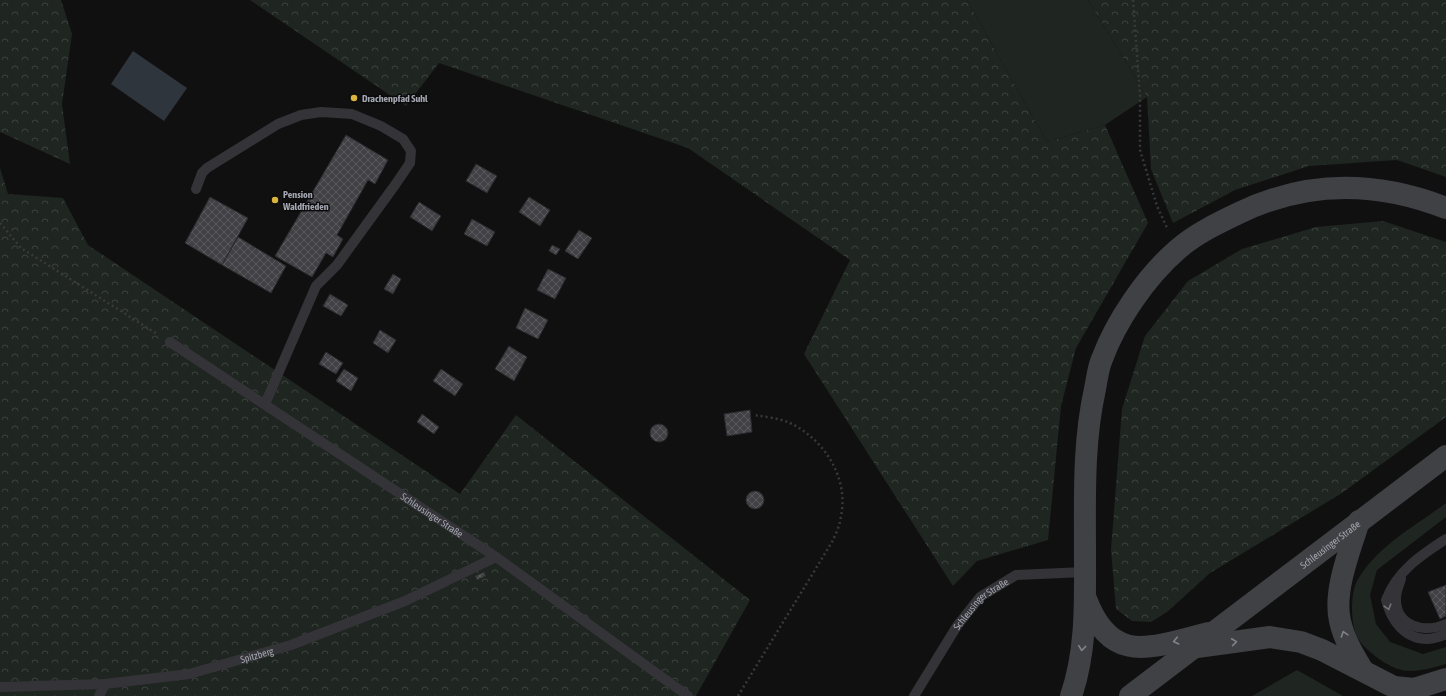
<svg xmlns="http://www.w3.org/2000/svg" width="1446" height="696" font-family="'Asap Condensed',sans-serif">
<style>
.grass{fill:#1f2520}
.forest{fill:url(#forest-crowns)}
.water{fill:#2f353c}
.building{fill:url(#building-cross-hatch);stroke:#2b2a2d}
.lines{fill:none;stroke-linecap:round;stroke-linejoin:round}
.path{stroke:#38393d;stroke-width:2.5;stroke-dasharray:2 3;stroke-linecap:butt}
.lane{stroke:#343438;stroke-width:10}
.secondary{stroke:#404145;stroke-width:22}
.oneway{stroke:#71737a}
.oneway2{stroke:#80838b}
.poi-dot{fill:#dab43f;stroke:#0b0b0c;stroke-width:1.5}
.labels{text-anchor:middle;stroke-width:3;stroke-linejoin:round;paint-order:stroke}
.poi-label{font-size:10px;font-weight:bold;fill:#a3a6b0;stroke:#0b0b0c;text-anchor:start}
.street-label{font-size:10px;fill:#a3a6b0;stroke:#0b0b0c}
</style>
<defs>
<pattern id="forest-crowns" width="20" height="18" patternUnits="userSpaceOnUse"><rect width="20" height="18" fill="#1f2520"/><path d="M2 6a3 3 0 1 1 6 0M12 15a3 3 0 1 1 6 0" fill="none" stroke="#3c423e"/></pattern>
<pattern id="building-cross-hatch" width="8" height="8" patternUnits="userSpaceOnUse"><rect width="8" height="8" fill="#424246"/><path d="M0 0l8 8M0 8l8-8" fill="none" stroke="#5a5a5e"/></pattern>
</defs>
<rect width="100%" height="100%" fill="#101011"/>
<g class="grass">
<polygon points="967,0 1088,0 1147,97 1105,125 1047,142"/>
<path d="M1446,503V517L1377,570L1370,595L1376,624L1390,642L1423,654L1446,647V664C1432,668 1412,674 1398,669C1387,666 1365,650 1359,640C1350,627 1350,595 1357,581C1376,547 1415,526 1446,503Z"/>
<polygon points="1297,670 1343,696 1252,696"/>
</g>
<g class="forest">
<polygon points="0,0 61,0 72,34 62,104 70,164 0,132"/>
<polygon points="250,0 967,0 1047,142 1105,125 1148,223 1076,348 1061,406 1048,540 977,561 953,586 804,354 850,260 688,148 439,63 406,106"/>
<polygon points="1088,0 1446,0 1446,177 1397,160 1309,166 1235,190 1173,223 1151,169 1147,97"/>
<polygon points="0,168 8,194 63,198 88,245 460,494 516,415 750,600 696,696 0,696"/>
<polygon points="1383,221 1446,242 1446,417 1342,493 1210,573 1167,612 1151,622 1132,621 1116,609 1111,550 1122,409 1145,336 1188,281 1242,249 1316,227"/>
</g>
<polygon class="water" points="133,51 187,88 164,121 111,84"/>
<g class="building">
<polygon points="346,135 388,160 375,184 368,180 337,235 343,239 333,257 326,253 312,277 275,256"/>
<polygon points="476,164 497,176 487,193 466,181"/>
<polygon points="210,197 248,218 222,265 185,243"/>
<polygon points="529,197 550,210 540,226 519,212"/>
<polygon points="419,202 441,216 432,231 410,217"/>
<polygon points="472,219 495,232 487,246 464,234"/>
<polygon points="579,230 592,238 578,259 565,251"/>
<polygon points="238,237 286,266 271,293 222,265"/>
<polygon points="552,245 560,249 556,255 549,251"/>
<polygon points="548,269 566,278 555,299 537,290"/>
<polygon points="393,274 401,279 393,294 384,289"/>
<polygon points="330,294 348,305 341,316 323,306"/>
<polygon points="525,308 548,320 538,339 516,328"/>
<polygon points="380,330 396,340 388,353 373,343"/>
<polygon points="509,346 527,357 514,381 495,369"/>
<polygon points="326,352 343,363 336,374 319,364"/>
<polygon points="344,369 358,378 351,391 336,381"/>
<polygon points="441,369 463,384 455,396 433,381"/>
<polygon points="750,410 752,432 727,436 724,414"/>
<polygon points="422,414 439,427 434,434 417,422"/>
<circle cx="659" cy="433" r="9"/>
<circle cx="755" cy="500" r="9"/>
<polygon points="484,572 486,576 477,580 475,576"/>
<polygon points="1446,585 1446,616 1440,619 1428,592"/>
</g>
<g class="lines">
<g class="path">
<polyline points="1133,0 1140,95 1140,150 1157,206 1168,230"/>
<polyline points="0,223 21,248 157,334"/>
<path d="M738,696L832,542C836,534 840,525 841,516C849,478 824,439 790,423C779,418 765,417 754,415"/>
</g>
<g class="lane">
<polyline points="196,189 202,173 207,168 278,124 301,115 321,112 352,114 381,126 403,139 411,151 410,163 395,185 337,265 316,286 265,404"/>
<path id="s1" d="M170,342L496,557L688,696"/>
<path d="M1446,539C1421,555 1397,571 1386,600C1394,630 1416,648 1446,634"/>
<path d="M1401,579C1399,585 1396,592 1396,598C1395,626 1424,634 1446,624"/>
<path id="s2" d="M0,687L105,684L189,674L291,645L405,601L496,557"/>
<polyline points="99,696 105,684"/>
<path id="s3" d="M914,696L957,626L980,597L1016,575L1085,572"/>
</g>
<g class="secondary">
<path d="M1359,521C1350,550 1333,591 1340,621C1344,639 1353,654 1362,669"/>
<path d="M1086,599C1112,668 1153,646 1209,633"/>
<polyline points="1197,647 1270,637 1301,642 1322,650 1394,687 1414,689 1446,679"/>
<path d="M1071,696C1087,650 1085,600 1085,552C1085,497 1083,443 1095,389C1097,379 1098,368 1102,359C1116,321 1146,277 1177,250C1195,234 1218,223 1239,213C1307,180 1377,181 1446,208"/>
<path id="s4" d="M1130,696L1446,456"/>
</g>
</g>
<defs><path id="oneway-chevron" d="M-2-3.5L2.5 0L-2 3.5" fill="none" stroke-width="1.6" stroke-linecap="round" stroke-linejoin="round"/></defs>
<use class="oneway" href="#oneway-chevron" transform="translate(1388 607) rotate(74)"/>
<g class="oneway2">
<use href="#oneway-chevron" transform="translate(1344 634) rotate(-108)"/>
<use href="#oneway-chevron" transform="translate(1176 641) rotate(168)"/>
<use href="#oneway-chevron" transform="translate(1234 642) rotate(-8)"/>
<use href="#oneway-chevron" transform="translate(1082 648) rotate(96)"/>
</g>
<g class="poi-dot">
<circle cx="354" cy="98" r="4"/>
<circle cx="275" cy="200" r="4"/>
</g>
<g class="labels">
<g class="poi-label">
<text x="362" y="102">Drachenpfad Suhl</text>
<text x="283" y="198">Pension<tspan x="283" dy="12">Waldfrieden</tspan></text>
</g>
<g class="street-label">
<text dy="4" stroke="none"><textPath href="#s1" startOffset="314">Schleusinger Straße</textPath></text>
<text dy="4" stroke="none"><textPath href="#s4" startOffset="251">Schleusinger Straße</textPath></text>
<text dy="4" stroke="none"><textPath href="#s3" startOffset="115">Schleusinger Straße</textPath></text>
<text dy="4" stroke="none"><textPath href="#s2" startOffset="260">Spitzberg</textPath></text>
</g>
</g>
</svg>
